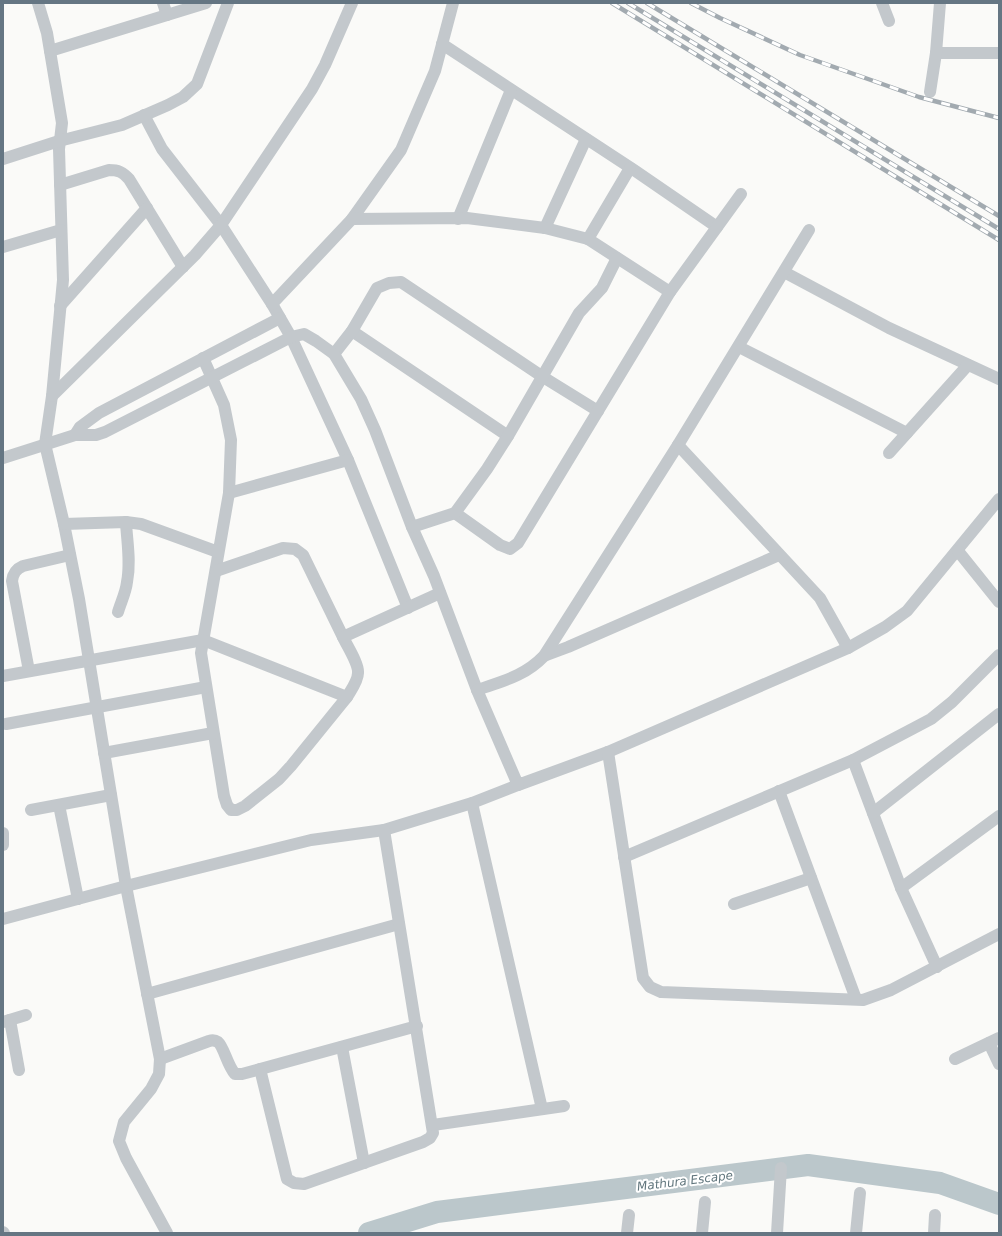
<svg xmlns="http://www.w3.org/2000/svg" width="1002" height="1236" font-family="'DejaVu Sans',sans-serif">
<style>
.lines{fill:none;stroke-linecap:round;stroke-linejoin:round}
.river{stroke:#bbc7cb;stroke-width:22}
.minor{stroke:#c3c8cc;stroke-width:12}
.rail-casing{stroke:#a2aab0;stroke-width:4.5}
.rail{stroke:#fff;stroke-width:3;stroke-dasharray:9;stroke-linecap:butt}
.labels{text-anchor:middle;stroke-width:4;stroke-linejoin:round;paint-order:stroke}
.water-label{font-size:12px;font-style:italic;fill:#60757c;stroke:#fff}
</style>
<rect width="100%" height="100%" fill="#fafaf8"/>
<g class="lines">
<polyline class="river" points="369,1233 437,1212 808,1165 940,1183 999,1204"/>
<g class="minor">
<polyline points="38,3 47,33 62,123 59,149 63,280 52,396 45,444 64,524 79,599 126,886 160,1059 159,1074 151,1089 124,1122 119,1141 126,1158 167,1233"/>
<polyline points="163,3 167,15"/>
<polyline points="882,3 889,21"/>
<polyline points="442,44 634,170 717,227"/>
<polyline points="50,51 206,3"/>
<polyline points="936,53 999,53"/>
<polyline points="930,92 936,53 940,3"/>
<polyline points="144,115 162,149 221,225 272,304 291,337 348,460 408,608"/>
<polyline points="3,159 59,141 122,125 168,105 183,97 197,84 228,3"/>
<path d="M60,185L109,170C118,170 123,172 129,179L183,267"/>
<polyline points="352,219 401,150 435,71 453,3"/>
<polyline points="458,219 511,90"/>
<polyline points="545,228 586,139"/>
<polyline points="588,239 630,168"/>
<polyline points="3,247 61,230"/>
<polyline points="784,272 889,328 999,379"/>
<polyline points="272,304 352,219 467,218 545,228 588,239 670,292"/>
<polyline points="60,306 147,208"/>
<polyline points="352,331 508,436"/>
<polyline points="739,347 907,433"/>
<polyline points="334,354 352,331 377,288 389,283 401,282 543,377 598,411"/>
<polyline points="203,358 224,405 231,440 229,493 201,653 224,796 227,805 231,810 237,810 245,806 279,779 291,766 347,697"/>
<polyline points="52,396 195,255 221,225 312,89 325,65 352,3"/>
<polyline points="75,435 80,427 99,413 280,318"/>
<polyline points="678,445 820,598 848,648"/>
<polyline points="889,453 968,365"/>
<polyline points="3,458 75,435 96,435 105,432 291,337 304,334 316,341 334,354 361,399 375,430 412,527 434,576 477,690 518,785 608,752 848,648 885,627 907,611 999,499"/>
<polyline points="229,493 348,460"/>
<polyline points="455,513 500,545 510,549 518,543 670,292 741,194"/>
<polyline points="64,524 126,522 141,524 218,552"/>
<polyline points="412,527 455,513 487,469 508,436 579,313 602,288 617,258"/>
<polyline points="958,551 999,602"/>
<polyline points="216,571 283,548 295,549 303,555 343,637"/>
<path d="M118,612C121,602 126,592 127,582C131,562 127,542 126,522"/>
<polyline points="544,656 568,647 779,555"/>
<path d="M29,671L12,581C13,573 16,569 23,566L70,555"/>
<path d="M3,676L203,640L347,697C351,690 358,681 358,673C359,664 347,646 343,637L440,593"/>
<path d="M477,690C503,681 525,676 544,656L678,445L809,230"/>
<polyline points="6,724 206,687"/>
<polyline points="608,752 643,978 650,987 661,992 863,1000 891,990 999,934"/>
<polyline points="104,753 213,733"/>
<polyline points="853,760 901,888 937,967"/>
<polyline points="779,791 856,999"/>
<polyline points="472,803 542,1109"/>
<polyline points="59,805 78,899"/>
<polyline points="31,810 111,795"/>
<polyline points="873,813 999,714"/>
<polyline points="3,833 3,845"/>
<polyline points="624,857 853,760 914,728 931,719 952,702 999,655"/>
<polyline points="901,888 999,816"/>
<polyline points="734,904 811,878"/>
<polyline points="3,919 126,886 311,840 384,830 472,803 518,785"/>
<polyline points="147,994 399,924"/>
<polyline points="10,1020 19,1070"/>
<polyline points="3,1022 26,1015"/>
<polyline points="989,1043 999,1064"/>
<polyline points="342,1047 364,1163"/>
<path d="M160,1059L209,1041C212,1040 215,1040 218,1042C224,1047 227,1065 235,1074H242L417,1026"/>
<polyline points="955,1059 999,1038"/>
<polyline points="260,1069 287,1179 294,1183 304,1184 423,1142 430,1138 433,1133 384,830"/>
<polyline points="433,1125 564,1106"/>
<polyline points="3,1232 4,1233"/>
<polyline points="627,1233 629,1215"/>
<polyline points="702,1233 705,1202"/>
<polyline points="777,1233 781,1168"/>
<polyline points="856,1233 860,1193"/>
<polyline points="934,1233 935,1215"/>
</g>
<defs>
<g id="rail">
<polyline points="612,3 999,240"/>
<polyline points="628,3 999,229"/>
<polyline points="647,3 999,216"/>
<polyline points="691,3 720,18 800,55 919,97 999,118"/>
</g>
</defs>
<use href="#rail" class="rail-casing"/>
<use href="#rail" class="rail"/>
</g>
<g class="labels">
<g class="water-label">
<text transform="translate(685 1181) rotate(-7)" y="4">Mathura Escape</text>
</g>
</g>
<rect width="1002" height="1236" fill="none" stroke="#657683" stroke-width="8"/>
</svg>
